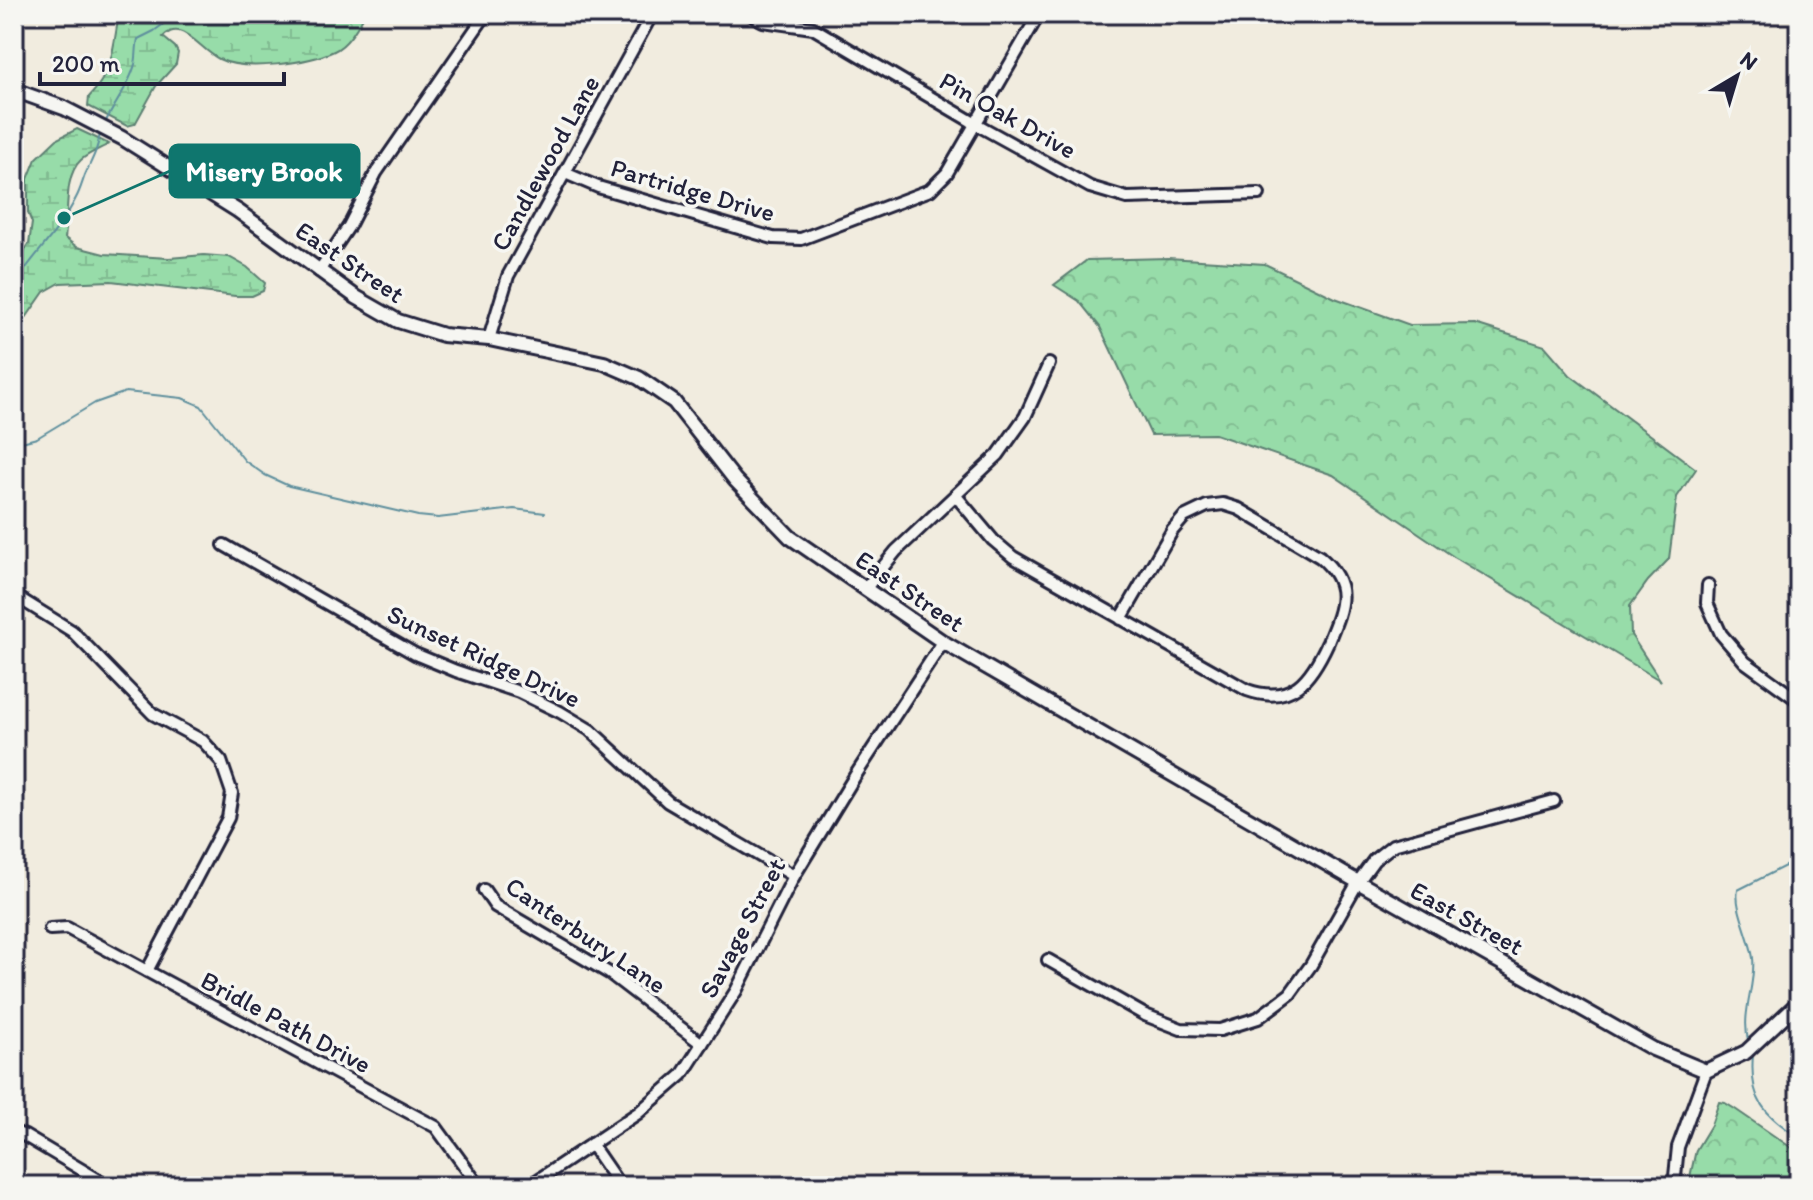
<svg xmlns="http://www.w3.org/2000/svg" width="1813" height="1200" font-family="Itim,sans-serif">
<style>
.forest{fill:url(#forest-crowns);stroke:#5c7f72;stroke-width:2}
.wetland{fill:url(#wetland-marsh);stroke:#5c7f72;stroke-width:2}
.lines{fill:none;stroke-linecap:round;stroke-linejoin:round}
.stream{stroke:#5e8f9d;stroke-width:2}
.minor-casing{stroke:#22223b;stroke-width:16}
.tertiary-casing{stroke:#22223b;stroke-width:18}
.minor{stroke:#f6f6f2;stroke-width:10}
.tertiary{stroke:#f6f6f2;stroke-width:12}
.labels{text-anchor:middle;stroke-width:7;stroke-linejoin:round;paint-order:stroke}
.street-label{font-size:26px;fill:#22223b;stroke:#f6f6f2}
.leader{fill:none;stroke:#0f766e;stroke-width:3}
.callout-dot{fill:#0f766e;stroke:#f6f6f2;stroke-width:3}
.callout{fill:#0f766e;stroke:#0f766e;stroke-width:3}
.callout-label{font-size:28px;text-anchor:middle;font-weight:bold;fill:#fff}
</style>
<defs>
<pattern id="forest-crowns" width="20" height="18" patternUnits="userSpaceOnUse" patternTransform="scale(2)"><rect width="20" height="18" fill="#97dca9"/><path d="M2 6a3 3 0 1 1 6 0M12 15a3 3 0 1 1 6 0" fill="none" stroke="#82bc92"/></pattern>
<pattern id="wetland-marsh" width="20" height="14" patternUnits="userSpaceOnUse" patternTransform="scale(2)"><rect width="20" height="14" fill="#97dca9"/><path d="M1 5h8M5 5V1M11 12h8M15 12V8" fill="none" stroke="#82bc92"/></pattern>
</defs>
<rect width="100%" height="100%" fill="#f1ecdf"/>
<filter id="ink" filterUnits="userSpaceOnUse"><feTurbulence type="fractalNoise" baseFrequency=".0125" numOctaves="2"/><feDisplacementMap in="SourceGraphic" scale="16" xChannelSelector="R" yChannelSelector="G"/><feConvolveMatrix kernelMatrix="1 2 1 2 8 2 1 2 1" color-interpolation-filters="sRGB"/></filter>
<g filter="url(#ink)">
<g class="forest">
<polygon points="1168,258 1265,264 1335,298 1410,325 1475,324 1545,346 1570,375 1696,469 1677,497 1669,559 1648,581 1630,606 1631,635 1661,681 1454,557 1333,475 1215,434 1151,435 1100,327 1079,301 1054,285 1087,260"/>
<polygon points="1719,1102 1725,1103 1735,1109 1799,1153 1799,1186 1688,1186 1696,1150 1711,1125"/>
</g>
<g class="wetland">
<path d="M119,14H365C358,26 348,45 334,51C309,63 244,72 219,59C206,53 192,34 179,31C172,30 168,32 163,37L175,47L178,53L176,64L156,86L135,124L127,126L88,106L89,97C114,70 113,47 119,14Z"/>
<path d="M77,129L109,144C100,149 89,153 81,160C63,176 69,215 65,238L77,247L104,254L169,258L204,255L229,257L247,267L265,283L263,291L252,296H235L111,281L60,283L44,292L14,335V267L29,244L32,223L28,213V179L36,159L57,139Z"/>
</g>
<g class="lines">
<g class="stream">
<path d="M106,121C115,103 130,84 135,64C137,55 136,47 138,39L154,31L177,14"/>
<path d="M14,285C33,255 60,231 76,198C80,191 82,183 85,175C92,159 97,152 100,134"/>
<polyline points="14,444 37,438 95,403 126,392 182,398 201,406 245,461 265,475 289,486 418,516 438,518 514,509 545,513"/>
<path d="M1748,1040C1741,1012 1756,985 1753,958C1750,937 1734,907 1738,890L1795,861L1799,854"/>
<path d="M1753,1055C1749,1101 1764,1113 1799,1138"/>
</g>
<defs>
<g id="minor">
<polyline points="750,14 763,21 813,28 976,124 1090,187 1127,198 1259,194"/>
<polyline points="565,173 598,187 773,238 801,239 930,190 947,173 1039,14"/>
<polyline points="319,271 349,226 376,173 486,14"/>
<polyline points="489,339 508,276 652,14"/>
<path d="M956,496L993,540L1013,557L1247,690C1292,706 1311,679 1328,642C1342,608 1353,585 1320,557L1239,509L1223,504L1207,506L1184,517L1172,531L1121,619"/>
<polyline points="224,545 415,654 456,671 519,692 560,712 590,730 668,802 794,876"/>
<polyline points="1708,585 1707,603 1721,634 1745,662 1799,701"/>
<polyline points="866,588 896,551 998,455 1025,417 1049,364"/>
<polyline points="14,595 72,631 153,714 203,741 221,761 232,793 228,818 147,971"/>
<polyline points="484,890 495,906 609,973 702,1044"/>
<polyline points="50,929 67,928 436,1127 479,1186"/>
<polyline points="1048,960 1145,1015 1181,1029 1220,1030 1258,1018 1290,994 1311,965 1358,882 1374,860 1393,845 1554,801"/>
<polyline points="14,1132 25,1136 109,1186"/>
<polyline points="591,1144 620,1186"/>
<polyline points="529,1186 638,1113 682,1075 736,991 794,876 855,776 943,642"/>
<polyline points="1674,1186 1678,1147 1706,1071"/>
</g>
<polyline id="tertiary" points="14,90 64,108 122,138 238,211 356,297 398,321 443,335 489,339 604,363 639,378 674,402 735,480 790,537 943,642 1358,882 1653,1049 1706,1071 1746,1052 1799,1002"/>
</defs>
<use href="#minor" class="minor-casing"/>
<use href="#tertiary" class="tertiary-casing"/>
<use href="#minor" class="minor"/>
<use href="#tertiary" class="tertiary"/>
</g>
</g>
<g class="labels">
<g class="street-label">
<text transform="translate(1008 115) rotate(29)" y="9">Pin Oak Drive</text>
<text transform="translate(545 163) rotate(-61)" y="9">Candlewood Lane</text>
<text transform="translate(693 190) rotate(16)" y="9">Partridge Drive</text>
<text transform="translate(350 262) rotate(34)" y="9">East Street</text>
<text transform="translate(910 591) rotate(34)" y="9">East Street</text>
<text transform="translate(484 656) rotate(25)" y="9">Sunset Ridge Drive</text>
<text transform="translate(1467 918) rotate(29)" y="9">East Street</text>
<text transform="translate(742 928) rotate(-62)" y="9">Savage Street</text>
<text transform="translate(586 935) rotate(34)" y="9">Canterbury Lane</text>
<text transform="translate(286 1022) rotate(28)" y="9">Bridle Path Drive</text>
</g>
</g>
<path class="leader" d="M64 218L170 171"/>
<circle class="callout-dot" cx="64" cy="218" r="8"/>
<rect class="callout" x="170" y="145" width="189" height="52" rx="8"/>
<g class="callout-label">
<text x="264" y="181">Misery Brook</text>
</g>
<rect width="1813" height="1200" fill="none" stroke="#f6f6f2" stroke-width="48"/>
<rect x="24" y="24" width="1765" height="1152" fill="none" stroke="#22223b" stroke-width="3" filter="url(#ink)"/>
<g transform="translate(1737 76) rotate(38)" stroke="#f6f6f2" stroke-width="6" paint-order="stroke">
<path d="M0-6L14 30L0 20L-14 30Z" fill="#22223b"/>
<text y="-12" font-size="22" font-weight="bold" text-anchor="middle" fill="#22223b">N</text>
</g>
<path d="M40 72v12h244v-12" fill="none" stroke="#22223b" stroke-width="4"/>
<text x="52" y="72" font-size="24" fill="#22223b" stroke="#f6f6f2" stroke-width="6" paint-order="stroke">200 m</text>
</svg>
